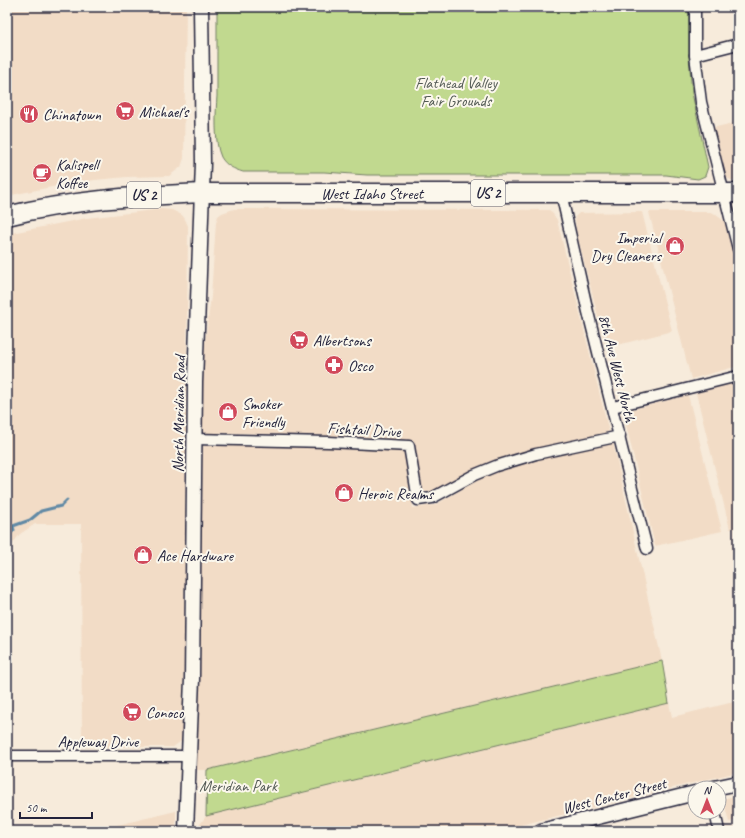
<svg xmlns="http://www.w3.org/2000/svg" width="745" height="838" font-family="Caveat,sans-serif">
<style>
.built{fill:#f2dcc6}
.green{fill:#c1d98f;stroke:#727e65}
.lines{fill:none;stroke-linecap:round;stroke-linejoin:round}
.stream{stroke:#6089a5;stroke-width:3}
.street-casing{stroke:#22223b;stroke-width:13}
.secondary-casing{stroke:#22223b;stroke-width:17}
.highway-casing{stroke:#22223b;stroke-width:21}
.street{stroke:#fbf7ec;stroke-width:10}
.secondary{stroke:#fbf7ec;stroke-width:14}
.highway{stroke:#fbf7ec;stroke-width:18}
.labels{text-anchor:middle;stroke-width:4;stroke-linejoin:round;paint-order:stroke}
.shield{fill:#fbf7ec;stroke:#636270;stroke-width:1}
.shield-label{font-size:15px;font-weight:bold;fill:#22223b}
.park-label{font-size:16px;fill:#525954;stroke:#fbf7ec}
.poi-label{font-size:16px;fill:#22223b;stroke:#fbf7ec;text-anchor:start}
.street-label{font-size:16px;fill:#22223b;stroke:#fbf7ec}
</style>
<rect width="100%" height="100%" fill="#f7ebdb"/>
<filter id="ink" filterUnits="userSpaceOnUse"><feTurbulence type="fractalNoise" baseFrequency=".025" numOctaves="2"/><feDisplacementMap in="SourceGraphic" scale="8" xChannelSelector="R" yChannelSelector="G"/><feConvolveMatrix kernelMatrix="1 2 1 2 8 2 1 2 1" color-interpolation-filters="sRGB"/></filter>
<g filter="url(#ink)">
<g class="built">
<polygon points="7,7 186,7 184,158 181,167 169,176 127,177 95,180 66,184 7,196"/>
<polygon points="738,122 738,180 731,180 725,177 712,128"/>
<polygon points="162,209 172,210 182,215 185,219 188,226 183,740 173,747 82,747 81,524 35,524 20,534 7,551 7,234 87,218"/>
<polygon points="234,209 549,210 552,212 557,220 609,432 534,449 494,461 472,471 429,493 422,491 421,489 414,442 361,440 245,433 201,433 202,366 211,296 216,222 218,216 222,213"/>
<polygon points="642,212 672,331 606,348 576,230 575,217 579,213"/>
<polygon points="649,212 710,212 715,214 724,221 726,225 738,273 738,366 691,379"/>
<polygon points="738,382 738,527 730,529 696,393"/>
<polygon points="688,395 722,531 655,546 623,412"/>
<polygon points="613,443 662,661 207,770 196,770 197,743 198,734 201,446 309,446 400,450 403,451 406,455 413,508 435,505 478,480 499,471 536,460"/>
<polygon points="738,701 738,772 496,831 198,831 198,827 206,816 669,703 672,717"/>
<polygon points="738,795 738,820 729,822 723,799"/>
<polygon points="176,811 176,831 96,831 101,829"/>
</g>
<g class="green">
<path d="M217,7H689V57L692,93L708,167L705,176L698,179L666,175H367L324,172H243C234,169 226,166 221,157C214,142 216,112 217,96C217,66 217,37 217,7Z"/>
<polygon points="662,661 669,703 206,816 207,770"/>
</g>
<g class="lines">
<polyline class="stream" points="7,537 14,530 13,526 30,520 41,511 61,506 67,500"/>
<defs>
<g id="street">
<polyline points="695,7 695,55 701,102 738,249"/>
<polyline points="695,55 738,44"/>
<polyline points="561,193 588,312 647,549"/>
<polyline points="613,407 738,376"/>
<polyline points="194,439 329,442 409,446 418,500 432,498 474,475 496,466 536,454 620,436"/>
<polyline points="7,756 189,756"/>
<polyline points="715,812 719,831"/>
</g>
<g id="secondary">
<polyline points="714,788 738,783"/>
<polyline points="186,831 192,679 195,383 203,163 201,7"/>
<polyline points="541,831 695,793"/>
</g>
<path id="highway" d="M7,216C71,200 137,196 202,193H738"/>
</defs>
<use href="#street" class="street-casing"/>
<use href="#secondary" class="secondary-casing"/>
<use href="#highway" class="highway-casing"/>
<use href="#street" class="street"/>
<use href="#secondary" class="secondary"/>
<use href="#highway" class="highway"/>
</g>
</g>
<defs>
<symbol id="supermarket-disc" viewBox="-11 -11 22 22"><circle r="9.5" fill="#d1495b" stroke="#fbf7ec"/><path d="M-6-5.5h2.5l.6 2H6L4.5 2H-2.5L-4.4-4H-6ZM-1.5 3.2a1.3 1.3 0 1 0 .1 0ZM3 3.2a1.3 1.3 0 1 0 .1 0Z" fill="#fff"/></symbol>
<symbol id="restaurant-disc" viewBox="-11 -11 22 22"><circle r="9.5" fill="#d1495b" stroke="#fbf7ec"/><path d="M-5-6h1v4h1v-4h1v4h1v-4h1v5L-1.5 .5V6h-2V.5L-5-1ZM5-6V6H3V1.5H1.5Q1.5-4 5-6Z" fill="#fff"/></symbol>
<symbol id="cafe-disc" viewBox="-11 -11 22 22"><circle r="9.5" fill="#d1495b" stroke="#fbf7ec"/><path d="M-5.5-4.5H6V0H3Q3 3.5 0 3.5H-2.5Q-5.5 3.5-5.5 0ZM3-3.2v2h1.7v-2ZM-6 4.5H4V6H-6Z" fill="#fff"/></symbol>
<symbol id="shop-disc" viewBox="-11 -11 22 22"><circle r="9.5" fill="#d1495b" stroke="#fbf7ec"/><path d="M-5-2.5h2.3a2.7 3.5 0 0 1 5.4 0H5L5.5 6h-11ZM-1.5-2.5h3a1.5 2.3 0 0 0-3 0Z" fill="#fff"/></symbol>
<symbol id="pharmacy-disc" viewBox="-11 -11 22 22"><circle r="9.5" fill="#d1495b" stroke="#fbf7ec"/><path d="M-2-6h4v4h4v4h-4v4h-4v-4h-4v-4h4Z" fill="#fff"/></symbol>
</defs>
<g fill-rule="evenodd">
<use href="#supermarket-disc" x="114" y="100" width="22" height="22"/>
<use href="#restaurant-disc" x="18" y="103" width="22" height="22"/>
<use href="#cafe-disc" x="31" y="162" width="22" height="22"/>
<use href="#shop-disc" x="664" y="235" width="22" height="22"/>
<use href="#supermarket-disc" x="288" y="329" width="22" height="22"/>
<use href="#pharmacy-disc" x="323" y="354" width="22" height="22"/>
<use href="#shop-disc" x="217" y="401" width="22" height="22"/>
<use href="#shop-disc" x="333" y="482" width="22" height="22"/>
<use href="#shop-disc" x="132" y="544" width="22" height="22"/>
<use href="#supermarket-disc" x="121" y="701" width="22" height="22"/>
</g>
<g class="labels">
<g class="shield">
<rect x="471" y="180" width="34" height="26" rx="3"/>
<rect x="127" y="182" width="34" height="26" rx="3"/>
</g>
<g class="shield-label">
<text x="488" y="198">US 2</text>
<text x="144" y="200">US 2</text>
</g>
<g class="park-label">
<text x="456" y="88">Flathead Valley<tspan x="456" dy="18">Fair Grounds</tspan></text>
<text x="238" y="791">Meridian Park</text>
</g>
<g class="poi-label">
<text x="139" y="117">Michael's</text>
<text x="43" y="120">Chinatown</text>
<text x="56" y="170">Kalispell<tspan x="56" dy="18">Koffee</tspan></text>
<text x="661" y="243" text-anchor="end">Imperial<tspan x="661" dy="18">Dry Cleaners</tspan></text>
<text x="313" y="346">Albertsons</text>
<text x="348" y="371">Osco</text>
<text x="242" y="409">Smoker<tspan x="242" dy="18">Friendly</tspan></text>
<text x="358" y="499">Heroic Realms</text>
<text x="157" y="561">Ace Hardware</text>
<text x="146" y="718">Conoco</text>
</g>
<g class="street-label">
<text x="372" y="199">West Idaho Street</text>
<text transform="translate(618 368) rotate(76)" y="6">8th Ave West North</text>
<text transform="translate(178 414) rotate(-89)" y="6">North Meridian Road</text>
<text transform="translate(364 429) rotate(3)" y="6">Fishtail Drive</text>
<text x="98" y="747">Appleway Drive</text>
<text transform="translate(614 795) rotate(-14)" y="6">West Center Street</text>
</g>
</g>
<rect width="745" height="838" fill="none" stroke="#fbf7ec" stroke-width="24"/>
<rect x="12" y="12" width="721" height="814" fill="none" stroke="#22223b" stroke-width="1.5" filter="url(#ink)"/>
<g transform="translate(707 800)"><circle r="19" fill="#fbf7ec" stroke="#a4a2a5"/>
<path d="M0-3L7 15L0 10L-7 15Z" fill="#d1495b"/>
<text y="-6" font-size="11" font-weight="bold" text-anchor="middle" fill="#22223b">N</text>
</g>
<path d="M20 812v6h72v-6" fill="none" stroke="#22223b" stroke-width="2"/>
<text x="26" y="812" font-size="12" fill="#22223b" stroke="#fbf7ec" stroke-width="3" paint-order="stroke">50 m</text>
</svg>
